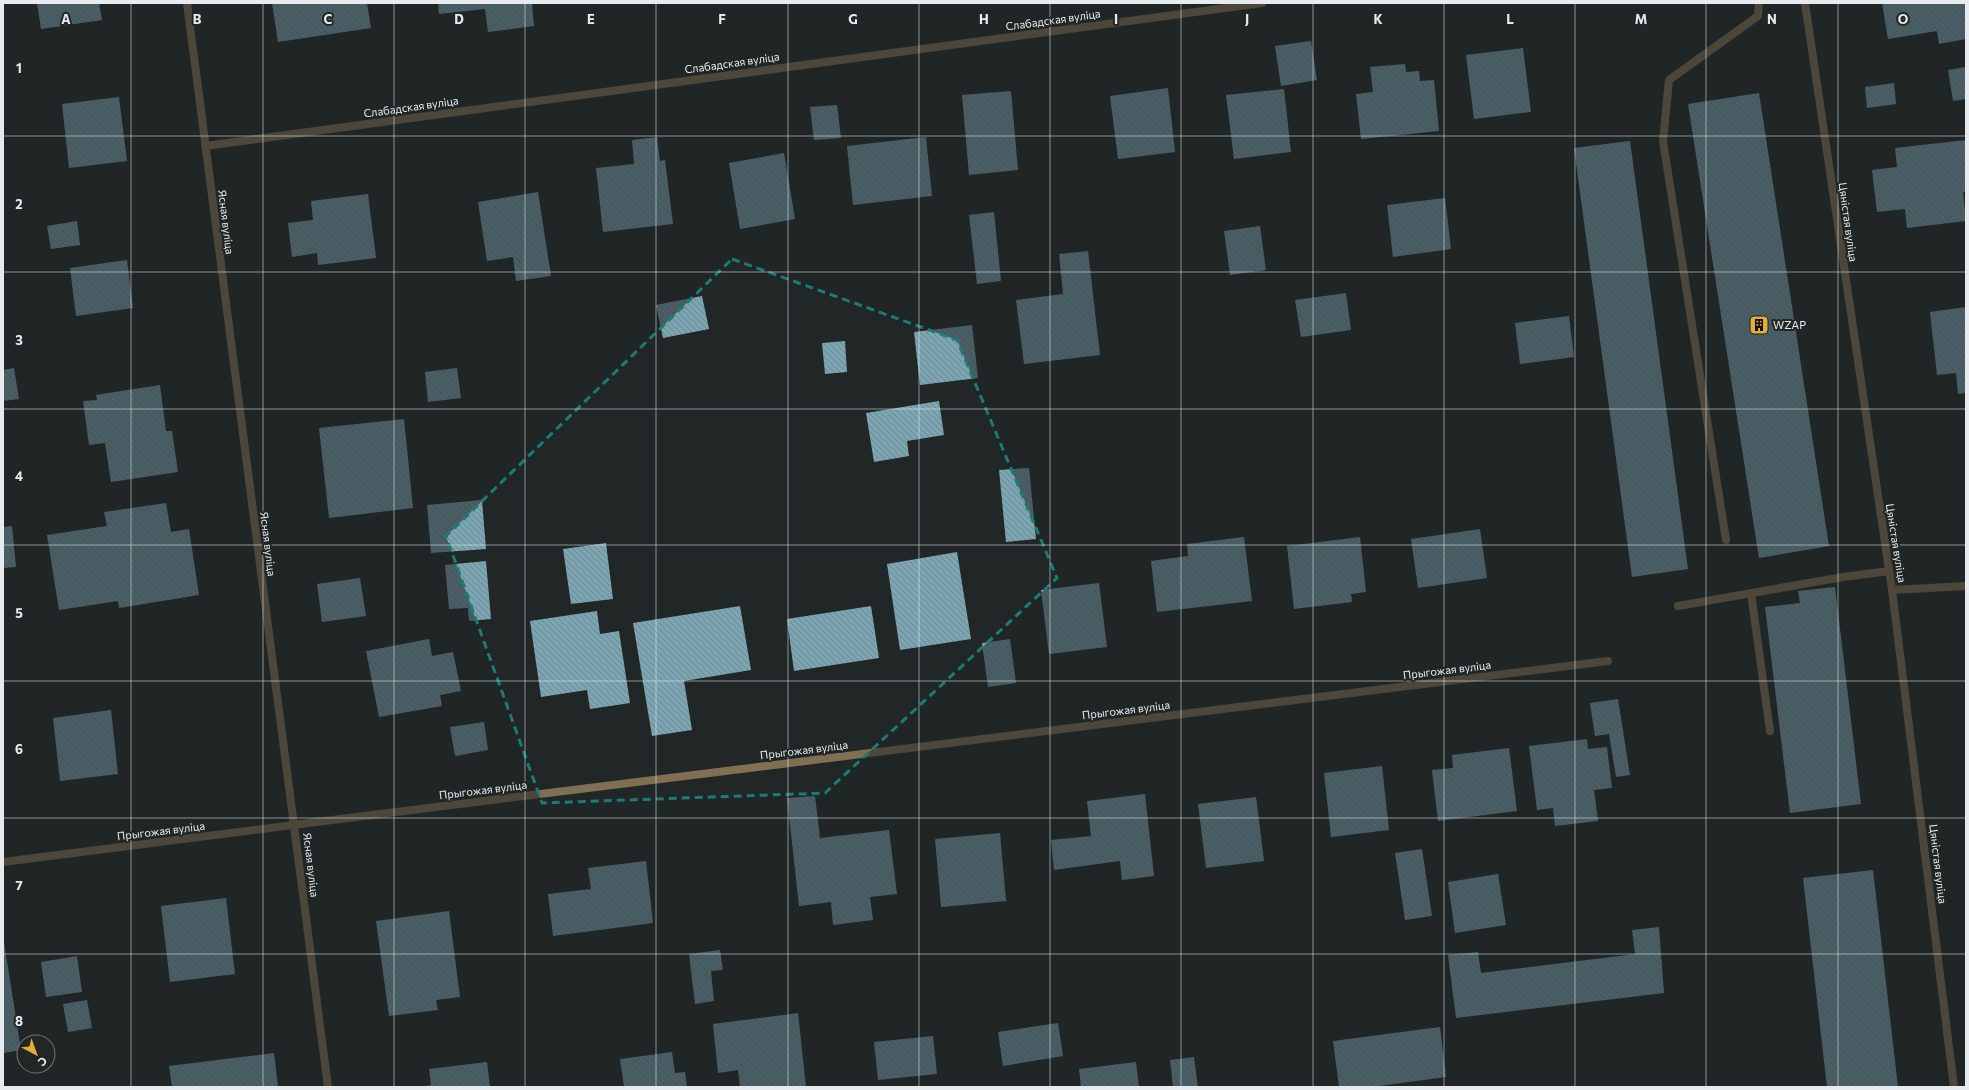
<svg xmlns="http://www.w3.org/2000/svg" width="1969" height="1090" font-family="Commissioner,sans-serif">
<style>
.building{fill:url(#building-back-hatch)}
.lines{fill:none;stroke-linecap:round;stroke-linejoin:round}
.lane{stroke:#806f52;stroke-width:8}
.street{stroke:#806f52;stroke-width:8}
.marked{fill:none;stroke:#1a7c74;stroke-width:3;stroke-dasharray:8 5;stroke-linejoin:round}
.grid{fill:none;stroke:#e8ebed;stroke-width:1;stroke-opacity:0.55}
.labels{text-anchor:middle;stroke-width:4;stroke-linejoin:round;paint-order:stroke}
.street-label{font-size:11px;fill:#e8ebed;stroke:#212627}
.poi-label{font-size:11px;fill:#e8ebed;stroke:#212627;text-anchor:start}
.grid-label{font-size:13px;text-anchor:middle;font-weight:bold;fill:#e8ebed;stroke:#212627;stroke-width:4;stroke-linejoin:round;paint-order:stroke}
</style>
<defs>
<pattern id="building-back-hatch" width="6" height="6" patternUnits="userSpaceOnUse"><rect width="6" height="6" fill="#7da5b1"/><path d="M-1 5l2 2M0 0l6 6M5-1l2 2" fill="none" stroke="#6c8891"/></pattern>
</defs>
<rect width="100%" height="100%" fill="#212627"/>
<g class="building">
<polygon points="37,3 99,3 102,20 41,29"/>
<polygon points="272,3 367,3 371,28 278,42"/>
<polygon points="438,3 532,3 534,26 488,32 485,9 439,14"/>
<polygon points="1882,3 1966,3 1966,39 1939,44 1937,31 1888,39"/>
<polygon points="1311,41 1317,80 1281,86 1275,46"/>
<polygon points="1523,48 1531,112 1474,119 1466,55"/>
<polygon points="1405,64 1406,72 1419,71 1420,81 1434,80 1439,131 1361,139 1356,94 1373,92 1370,67"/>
<polygon points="1966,67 1966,99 1953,101 1948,70"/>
<polygon points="1894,83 1896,104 1867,108 1865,87"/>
<polygon points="1168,88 1175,152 1118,159 1110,96"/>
<polygon points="1284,89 1291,152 1234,159 1226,95"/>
<polygon points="1011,91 1018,170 969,175 962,95"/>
<polygon points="1759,93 1829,546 1759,558 1688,104"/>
<polygon points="119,97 127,161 69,168 62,104"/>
<polygon points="837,105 841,138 814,140 810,107"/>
<polygon points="657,137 660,161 665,160 673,224 603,232 596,168 634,164 632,140"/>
<polygon points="926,137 932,196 853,205 847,146"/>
<polygon points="1966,140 1966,191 1963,192 1966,221 1907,228 1905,209 1877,212 1872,170 1897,167 1895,148"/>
<polygon points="1630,141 1688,569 1632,577 1574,148"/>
<polygon points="784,153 795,219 740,229 729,163"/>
<polygon points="538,192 551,276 516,281 513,257 487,261 478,202"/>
<polygon points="368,194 376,258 318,265 317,253 292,257 288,223 313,220 311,201"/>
<polygon points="1445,198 1451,249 1393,257 1387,205"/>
<polygon points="994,212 1001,281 977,284 969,215"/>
<polygon points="77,221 80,245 51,249 47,226"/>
<polygon points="1260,226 1266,270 1230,275 1224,231"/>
<polygon points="1088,251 1100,355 1024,364 1016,300 1063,294 1059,254"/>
<polygon points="127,260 133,308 76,316 70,268"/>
<polygon points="1346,293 1351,330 1301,337 1295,300"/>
<polygon points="702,296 709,329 663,338 656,305"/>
<polygon points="1966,307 1966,393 1958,394 1956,373 1937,375 1930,312"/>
<polygon points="1569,316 1574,357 1520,364 1515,323"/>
<polygon points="972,325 978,378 920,385 914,332"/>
<polygon points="845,341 847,372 825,374 822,343"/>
<polygon points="14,368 19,399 3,401 3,370"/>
<polygon points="457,368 461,398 428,402 425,372"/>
<polygon points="160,385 166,431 172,431 178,472 111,482 105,443 89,445 83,401 97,400 96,395"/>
<polygon points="939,401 944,435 907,441 909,456 874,462 866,413"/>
<polygon points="404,419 413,508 329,518 319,428"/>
<polygon points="1029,468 1036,539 1006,542 999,470"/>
<polygon points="482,500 486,549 431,553 427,505"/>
<polygon points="166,503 171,532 189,529 199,595 119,608 118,601 59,610 47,535 107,526 104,512"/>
<polygon points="12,526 16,567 3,568 3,527"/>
<polygon points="1480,529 1487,578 1418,588 1411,539"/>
<polygon points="1244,537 1252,601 1157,612 1151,561 1188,556 1187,544"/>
<polygon points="1360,537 1366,592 1351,594 1352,602 1294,609 1287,546"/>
<polygon points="606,543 613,599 571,604 563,549"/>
<polygon points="957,552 971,639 900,650 887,564"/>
<polygon points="486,561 491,619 469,621 468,608 449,609 445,565"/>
<polygon points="360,578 366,616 322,622 317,584"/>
<polygon points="1099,583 1107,647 1049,654 1041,590"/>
<polygon points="1835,587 1861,804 1790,813 1765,607 1800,603 1798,591"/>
<polygon points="740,606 751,670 684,681 692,730 652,736 633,623"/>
<polygon points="871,606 879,658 794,671 787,619"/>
<polygon points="597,611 600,634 619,631 630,703 590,709 587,690 541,697 530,621"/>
<polygon points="429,639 432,656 453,652 461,691 440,695 442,706 379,717 366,651"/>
<polygon points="1010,639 1016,683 988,687 982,643"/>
<polygon points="1618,699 1630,775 1616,777 1609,734 1595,736 1590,703"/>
<polygon points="111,710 118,774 60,781 53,718"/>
<polygon points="484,722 488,750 455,756 450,727"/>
<polygon points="1587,739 1588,749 1607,747 1612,788 1594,790 1598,821 1555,826 1553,808 1537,810 1529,746"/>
<polygon points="1509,748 1517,811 1438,821 1432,770 1453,768 1452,755"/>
<polygon points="1382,766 1389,830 1331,837 1324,773"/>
<polygon points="1145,794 1154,876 1122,880 1120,861 1054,870 1051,840 1091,836 1087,801"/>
<polygon points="815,796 820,838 889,830 897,894 870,897 873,920 833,925 831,902 799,906 787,798"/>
<polygon points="1256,797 1264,861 1206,868 1198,804"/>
<polygon points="1000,833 1006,901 941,907 935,839"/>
<polygon points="1422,849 1432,916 1405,920 1395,853"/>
<polygon points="646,861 653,923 553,936 548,894 591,889 588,868"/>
<polygon points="1873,870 1898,1087 1827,1087 1803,878"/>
<polygon points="1498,874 1506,925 1455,933 1448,882"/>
<polygon points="226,898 235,974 170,982 161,906"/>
<polygon points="449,911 460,997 436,1000 438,1010 389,1016 376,921"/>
<polygon points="1659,927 1664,993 1456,1018 1448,955 1478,952 1481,973 1635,954 1632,930"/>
<polygon points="3,936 21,1050 3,1053"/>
<polygon points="720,950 723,970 711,971 714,1001 695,1004 689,954"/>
<polygon points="77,956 82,992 46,997 41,962"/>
<polygon points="87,1000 92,1028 68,1032 63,1004"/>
<polygon points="798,1013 806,1087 740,1087 738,1070 718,1073 713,1024"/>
<polygon points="1058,1023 1063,1056 1003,1066 998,1032"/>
<polygon points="1440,1027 1446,1077 1372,1087 1339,1087 1333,1041"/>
<polygon points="933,1036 937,1074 878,1080 874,1042"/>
<polygon points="672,1052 675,1073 685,1072 687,1087 624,1087 620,1059"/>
<polygon points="274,1053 278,1087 172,1087 169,1066"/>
<polygon points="1194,1057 1198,1087 1173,1087 1170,1060"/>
<polygon points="487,1062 490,1087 420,1087 431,1085 429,1069"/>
<polygon points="1136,1062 1139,1087 1081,1087 1079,1069"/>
</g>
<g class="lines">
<g class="lane">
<polyline points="1726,540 1663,141 1669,80 1758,16 1759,3"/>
<polyline points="1892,590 1966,586"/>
<polyline points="1751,593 1770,731"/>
<polyline points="1678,606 1843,577 1889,571"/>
</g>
<g class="street">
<polyline points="187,3 328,1087"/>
<polyline points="1805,3 1892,590 1954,1087"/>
<polyline points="205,146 1262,3"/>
<polyline points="3,862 340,819 1608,661"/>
</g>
</g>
<path d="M0 0H1969V1090H0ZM732,259L957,340L1057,578L825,793L542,803L446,536Z" fill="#212627" fill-opacity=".55" fill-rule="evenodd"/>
<path class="marked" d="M732,259L957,340L1057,578L825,793L542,803L446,536Z"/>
<path class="grid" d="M131,3V1087M263,3V1087M394,3V1087M525,3V1087M656,3V1087M788,3V1087M919,3V1087M1050,3V1087M1181,3V1087M1313,3V1087M1444,3V1087M1575,3V1087M1706,3V1087M1838,3V1087M3,136H1966M3,272H1966M3,409H1966M3,545H1966M3,681H1966M3,818H1966M3,954H1966"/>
<defs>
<symbol id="building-square" viewBox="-11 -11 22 22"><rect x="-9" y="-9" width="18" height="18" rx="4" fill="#e6ad36" stroke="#212627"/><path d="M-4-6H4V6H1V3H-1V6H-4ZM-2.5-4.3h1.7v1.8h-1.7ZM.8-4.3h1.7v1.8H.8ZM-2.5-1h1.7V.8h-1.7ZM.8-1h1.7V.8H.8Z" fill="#111"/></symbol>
</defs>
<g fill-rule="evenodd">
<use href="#building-square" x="1748" y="314" width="22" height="22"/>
</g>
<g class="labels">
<g class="street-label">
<text transform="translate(1053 20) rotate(-8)" y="4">Слабадская вуліца</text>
<text transform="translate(732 63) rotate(-8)" y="4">Слабадская вуліца</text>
<text transform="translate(411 107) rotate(-8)" y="4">Слабадская вуліца</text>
<text transform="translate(226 222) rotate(83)" y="4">Ясная вуліца</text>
<text transform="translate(1848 222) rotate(82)" y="4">Цяністая вуліца</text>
<text transform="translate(1896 543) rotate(81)" y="4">Цяністая вуліца</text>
<text transform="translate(268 544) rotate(83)" y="4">Ясная вуліца</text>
<text transform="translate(1447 670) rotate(-7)" y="4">Прыгожая вуліца</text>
<text transform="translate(1126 710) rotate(-7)" y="4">Прыгожая вуліца</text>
<text transform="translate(804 750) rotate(-7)" y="4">Прыгожая вуліца</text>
<text transform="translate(483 790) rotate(-7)" y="4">Прыгожая вуліца</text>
<text transform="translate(161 831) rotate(-7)" y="4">Прыгожая вуліца</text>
<text transform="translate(1938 864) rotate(83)" y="4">Цяністая вуліца</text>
<text transform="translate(311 865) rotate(83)" y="4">Ясная вуліца</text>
</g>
<g class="poi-label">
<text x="1773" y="329">WZAP</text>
</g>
</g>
<g class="grid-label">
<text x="66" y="24">A</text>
<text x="197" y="24">B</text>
<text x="328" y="24">C</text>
<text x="459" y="24">D</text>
<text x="591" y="24">E</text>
<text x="722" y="24">F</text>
<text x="853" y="24">G</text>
<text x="984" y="24">H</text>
<text x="1116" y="24">I</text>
<text x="1247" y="24">J</text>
<text x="1378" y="24">K</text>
<text x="1510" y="24">L</text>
<text x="1641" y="24">M</text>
<text x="1772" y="24">N</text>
<text x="1903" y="24">O</text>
<text x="19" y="73">1</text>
<text x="19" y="209">2</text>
<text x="19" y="345">3</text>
<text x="19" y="481">4</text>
<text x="19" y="618">5</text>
<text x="19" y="754">6</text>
<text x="19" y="890">7</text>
<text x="19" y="1026">8</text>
</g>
<rect width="1969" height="1090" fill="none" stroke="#e8ebed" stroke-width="8"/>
<g transform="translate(36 1054) rotate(139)"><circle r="19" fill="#212627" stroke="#717576"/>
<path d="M0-3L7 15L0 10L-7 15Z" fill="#e6ad36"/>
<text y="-6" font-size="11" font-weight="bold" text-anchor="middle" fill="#e8ebed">С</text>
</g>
</svg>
